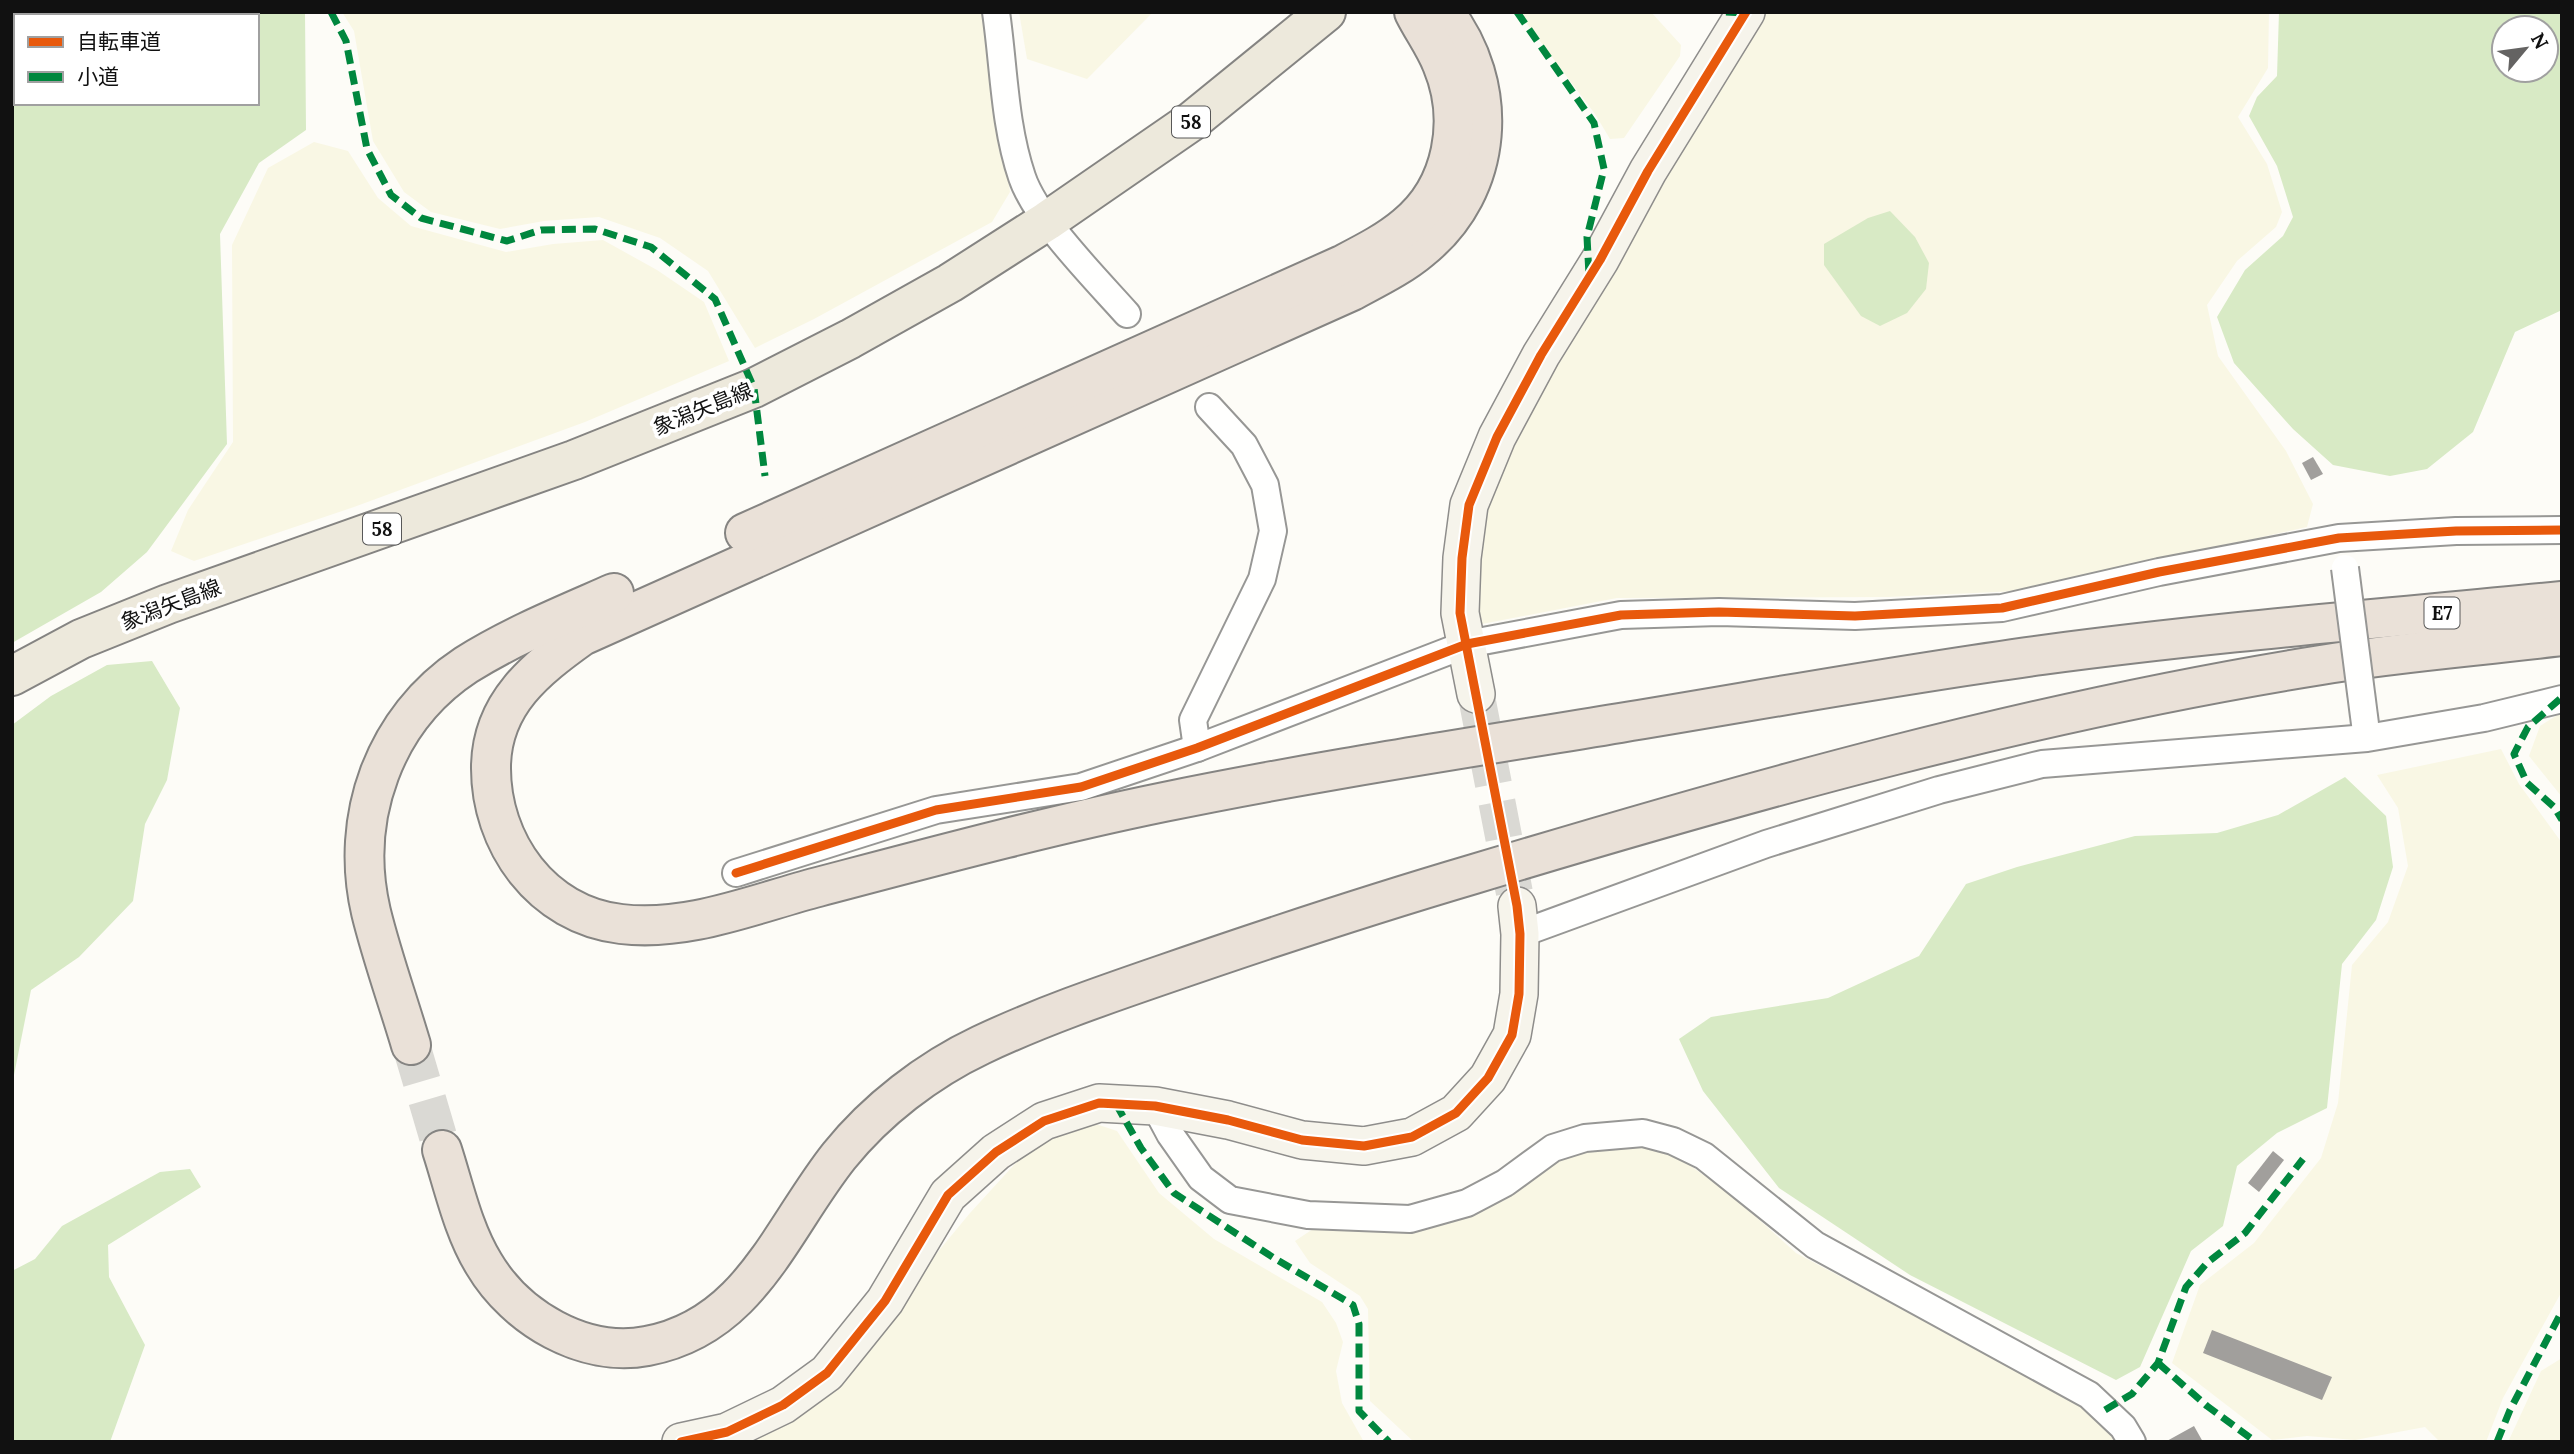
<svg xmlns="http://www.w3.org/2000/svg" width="2574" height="1454" font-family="Lora,'Noto Sans JP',serif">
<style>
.farmland{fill:#f9f7e4}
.forest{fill:#d8eac5;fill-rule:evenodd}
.building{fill:#a19f9c}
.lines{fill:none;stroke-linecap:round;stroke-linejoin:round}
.secondary-tunnel{stroke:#dad9d4;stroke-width:37;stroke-dasharray:37 18;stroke-linecap:butt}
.highway-tunnel{stroke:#dad9d4;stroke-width:38;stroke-dasharray:38 19;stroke-linecap:butt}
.street-casing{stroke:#979795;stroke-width:30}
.secondary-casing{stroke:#8e8d8b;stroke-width:40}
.primary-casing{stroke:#858482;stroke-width:42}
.highway-casing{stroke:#858482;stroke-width:42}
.street{stroke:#fffffe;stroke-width:26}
.secondary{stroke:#f6f4eb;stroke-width:37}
.primary{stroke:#ede9dc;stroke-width:38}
.highway{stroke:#eae1d8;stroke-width:38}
.street-bridge-casing{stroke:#979795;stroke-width:30;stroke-linecap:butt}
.street-bridge{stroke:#fffffe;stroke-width:26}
.quiet{stroke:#00873e;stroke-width:7;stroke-dasharray:14 7;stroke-linecap:butt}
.cycleway-casing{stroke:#fff;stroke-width:13}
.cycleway{stroke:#e8590c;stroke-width:9}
.labels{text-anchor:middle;stroke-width:7;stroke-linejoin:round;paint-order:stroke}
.shield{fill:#fff;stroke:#585858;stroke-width:2}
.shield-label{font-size:19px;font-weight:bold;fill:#111}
.street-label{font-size:21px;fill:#111;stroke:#fff}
</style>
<rect width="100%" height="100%" fill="#fdfcf7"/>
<g class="farmland">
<polygon points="342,12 983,12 1010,192 992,222 814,319 755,348 708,271 660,238 599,217 544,221 500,229 431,212 404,192 373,141 354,31"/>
<polygon points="1019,12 1153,12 1087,79 1027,59"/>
<polygon points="1518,12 1651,12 1681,45 1680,56 1624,138 1610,139 1595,114"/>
<polygon points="1760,12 2269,12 2268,68 2238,117 2267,164 2282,212 2276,227 2237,261 2207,305 2218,356 2286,451 2313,504 2307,527 2017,591 1888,597 1617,598 1482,624 1476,614 1477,535 1498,465"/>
<polygon points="314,142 348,151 378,198 411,226 506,252 553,244 603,240 657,270 704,302 729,361 585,422 354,507 194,561 171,551 188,510 233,442 232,245 268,168"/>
<polygon points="2562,712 2562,797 2529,756 2540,726"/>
<polygon points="2501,749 2519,784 2562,843 2562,1291 2503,1398 2486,1442 2440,1442 2425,1427 2355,1440 2307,1436 2272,1440 2172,1363 2200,1285 2254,1243 2321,1158 2338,1103 2352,965 2388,922 2408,866 2398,808 2377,775"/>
<polygon points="1090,1122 1117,1131 1159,1193 1214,1239 1322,1302 1336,1323 1343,1342 1336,1371 1342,1403 1364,1442 733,1442 927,1265 970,1213 1034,1143"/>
<polygon points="1641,1144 1680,1158 1735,1198 1796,1253 2073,1400 2114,1436 2117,1442 1414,1442 1370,1401 1368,1309 1360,1296 1310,1263 1295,1241 1313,1229 1445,1225 1505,1200 1570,1152"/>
<polygon points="2562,1358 2562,1442 2508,1442 2541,1371"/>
</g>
<g class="forest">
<path d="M12,12H305L306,130L259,163L220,234L227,444L147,552L101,592L12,643ZM16,16H257V103H16Z"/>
<path d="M2279,12H2562V310L2515,332L2473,432L2427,469L2390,476L2333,465L2293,429L2234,363L2217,317L2245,270L2283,236L2293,217L2277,166L2249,116L2257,97L2277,76ZM2504,28H2546V70H2504Z"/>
<polygon points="1890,211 1915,237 1929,263 1926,289 1907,313 1880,326 1861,316 1824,265 1824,244 1868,218"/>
<polygon points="152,661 180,708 167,780 145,824 133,901 79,957 31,990 12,1085 12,725 51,696 107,665"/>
<polygon points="2345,777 2386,816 2393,867 2376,920 2342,964 2327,1108 2277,1133 2237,1166 2223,1226 2191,1251 2140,1367 2116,1380 1910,1275 1779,1188 1703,1091 1679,1039 1711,1017 1828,998 1919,956 1966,884 2017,867 2135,836 2217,833 2278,815"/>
<polygon points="190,1169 201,1187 108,1245 109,1277 145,1345 110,1442 12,1442 12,1271 35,1259 62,1226 160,1172"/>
</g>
<g class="building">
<polygon points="2313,457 2323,474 2311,480 2302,463"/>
<polygon points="2273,1151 2284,1160 2259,1192 2248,1183"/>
<polygon points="2212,1330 2332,1377 2322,1400 2203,1353"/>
<polygon points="2194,1426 2203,1442 2165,1442"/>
</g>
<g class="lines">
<polyline class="secondary-tunnel" points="1476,694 1517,906"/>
<polyline class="highway-tunnel" points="411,1045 442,1150"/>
<defs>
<g id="street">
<path d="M996,12C1004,67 1004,124 1022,177C1036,219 1096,279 1127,314"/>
<polyline points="1197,748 1193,720 1262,579 1273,531 1265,485 1244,445 1209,407"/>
<polyline points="736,873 936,810 1081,787 1197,748 1467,644 1621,615 1719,612 1855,616 2002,608 2159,572 2339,538 2456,531 2562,530"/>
<polyline points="1520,934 1766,844 1939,790 2042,764 2367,738 2484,718 2562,699"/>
<polyline points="1155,1106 1170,1134 1201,1178 1230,1200 1308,1215 1410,1219 1467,1203 1505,1183 1553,1148 1585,1138 1643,1133 1673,1141 1704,1156 1815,1245 2089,1395 2123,1427 2132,1442"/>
</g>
<g id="secondary">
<polyline points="1476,694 1460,613 1462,558 1469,505 1497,437 1541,355 1600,260 1648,171 1746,12"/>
<polyline points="681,1442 727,1432 783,1405 827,1373 885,1301 948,1195 996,1152 1044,1121 1099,1103 1155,1106 1228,1120 1302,1140 1364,1146 1412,1137 1456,1113 1488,1078 1512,1035 1519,994 1520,934 1517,906"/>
</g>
<polyline id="primary" points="12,676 81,639 168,604 574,460 754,388 850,339 950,283 1047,221 1192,121 1326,12"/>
<g id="highway">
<path d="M1444,12C1501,85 1495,189 1421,249C1401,266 1376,278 1352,291L582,636C536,669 492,703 491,766C490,843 542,915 621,924C688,932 753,904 818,887C932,857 1047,826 1164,802C1315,771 1468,748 1620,723C1760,700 1901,674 2042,655C2214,632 2389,618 2562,601"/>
<path d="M745,533L1342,265C1365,253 1387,242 1406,226C1454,187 1465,119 1442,64C1435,46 1423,30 1414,12"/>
<path d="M411,1045C398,1001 382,957 371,912C349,818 384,719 466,665C512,636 564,615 614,593"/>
<path d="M442,1150C454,1187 463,1230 484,1264C516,1318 584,1358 647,1346C750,1327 781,1229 839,1156C876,1110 928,1070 981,1045C1040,1017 1101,996 1162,975C1266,939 1369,905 1474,874C1752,790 2033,711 2321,665C2400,652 2482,646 2562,636"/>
</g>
</defs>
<use href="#street" class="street-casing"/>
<use href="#secondary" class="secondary-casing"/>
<use href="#primary" class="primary-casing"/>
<use href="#highway" class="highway-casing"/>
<use href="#street" class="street"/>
<use href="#secondary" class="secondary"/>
<use href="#primary" class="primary"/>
<use href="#highway" class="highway"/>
<defs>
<polyline id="street-bridge" points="2345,568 2365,724"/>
</defs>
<use href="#street-bridge" class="street-bridge-casing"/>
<use href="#street-bridge" class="street-bridge"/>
<g class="quiet">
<polyline points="331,12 346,41 367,149 391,195 421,218 507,241 541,230 595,229 651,247 715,299 754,388 765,476"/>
<polyline points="1517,12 1594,123 1604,169 1587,237 1589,275"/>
<polyline points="1726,12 1746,13"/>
<polyline points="2560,699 2528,727 2514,754 2527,783 2554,807 2562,820"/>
<polyline points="1116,1104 1141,1148 1174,1193 1274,1258 1353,1305 1359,1324 1359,1411 1389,1442"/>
<polyline points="2158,1363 2207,1406 2256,1442"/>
<polyline points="2105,1410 2132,1394 2158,1363 2186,1287 2207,1263 2245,1233 2303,1159"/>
<polyline points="2497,1442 2510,1410 2562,1311"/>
</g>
<defs>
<g id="cycleway">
<polyline points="736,873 936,810 1081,787 1197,748 1467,644 1621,615 1719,612 1855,616 2002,608 2159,572 2339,538 2456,531 2562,530"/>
<polyline points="681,1442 727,1432 783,1405 827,1373 885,1301 948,1195 996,1152 1044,1121 1099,1103 1155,1106 1228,1120 1302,1140 1364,1146 1412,1137 1456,1113 1488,1078 1512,1035 1519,994 1520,934 1517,906 1460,613 1462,558 1469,505 1497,437 1541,355 1600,260 1648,171 1746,12"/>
</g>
</defs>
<use href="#cycleway" class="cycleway-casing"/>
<use href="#cycleway" class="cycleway"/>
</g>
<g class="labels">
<g class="shield">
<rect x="1172" y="106.5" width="38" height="31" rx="5"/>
<rect x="363" y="513.5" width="38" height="31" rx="5"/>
<rect x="2424.5" y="597.5" width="35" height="31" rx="5"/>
</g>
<g class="shield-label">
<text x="1191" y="129">58</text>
<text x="382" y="536">58</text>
<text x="2442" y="620">E7</text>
</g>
<g class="street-label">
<text transform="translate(703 409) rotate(-22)" y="7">象潟矢島線</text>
<text transform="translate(171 605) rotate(-21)" y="7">象潟矢島線</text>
</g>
</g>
<rect width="2574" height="1454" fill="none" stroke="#111111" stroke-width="28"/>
<rect x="14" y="14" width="245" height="91" fill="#ffffff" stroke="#a0a0a0" stroke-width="2"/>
<rect x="28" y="37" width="35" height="10" fill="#e8590c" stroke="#a0a0a0" stroke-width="2"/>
<text x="77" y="49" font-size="21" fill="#111111">自転車道</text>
<rect x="28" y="72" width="35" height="10" fill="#00873e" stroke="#a0a0a0" stroke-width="2"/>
<text x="77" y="84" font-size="21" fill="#111111">小道</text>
<g transform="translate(2525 49) rotate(61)"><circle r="33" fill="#ffffff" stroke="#a0a0a0" stroke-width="2"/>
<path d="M0-5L12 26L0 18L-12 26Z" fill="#646362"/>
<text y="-10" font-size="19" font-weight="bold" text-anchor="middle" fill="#111111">N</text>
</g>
</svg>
